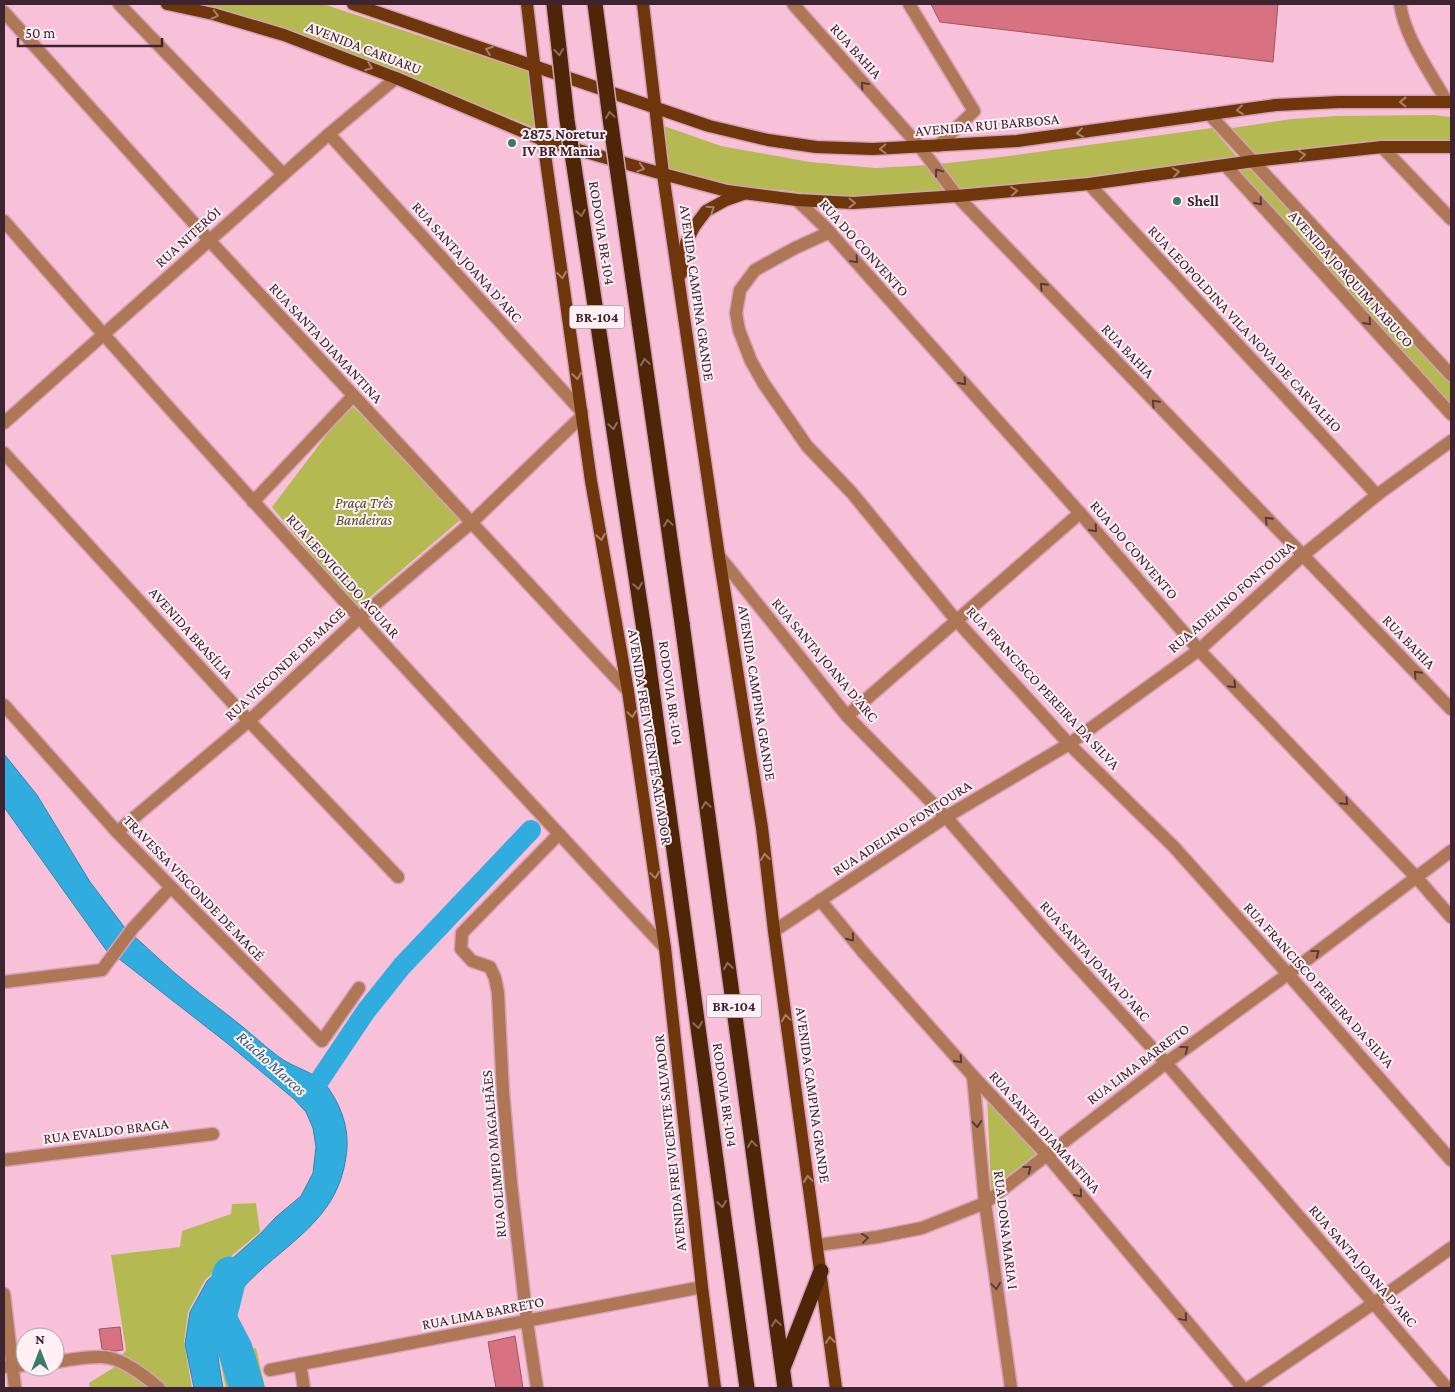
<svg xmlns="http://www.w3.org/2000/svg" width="1455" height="1392" font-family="'Crimson Pro',serif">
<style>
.green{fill:#b5b952}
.water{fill:#31acdf;stroke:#3583aa}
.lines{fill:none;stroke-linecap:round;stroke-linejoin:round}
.canal{stroke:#31acdf;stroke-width:20}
.river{stroke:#31acdf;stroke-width:35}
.building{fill:#d87282;stroke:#9a5761}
.minor-casing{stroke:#d4a2b7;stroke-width:15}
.major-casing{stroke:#d4a2b7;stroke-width:15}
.highway-casing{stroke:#d4a2b7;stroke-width:18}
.minor{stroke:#af7756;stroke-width:12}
.major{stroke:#6f360c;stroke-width:12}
.highway{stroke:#4f2507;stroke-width:15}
.highway-bridge-casing{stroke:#d4a2b7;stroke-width:18;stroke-linecap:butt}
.highway-bridge{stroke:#4f2507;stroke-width:15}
.oneway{stroke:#a9806a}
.oneway2{stroke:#8d6c5b}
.oneway3{stroke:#5a393a}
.poi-dot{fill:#3b7a67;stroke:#fff0f6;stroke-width:2}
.labels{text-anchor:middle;stroke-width:4;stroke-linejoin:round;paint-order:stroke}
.shield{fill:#fff0f6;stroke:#78616b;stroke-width:1}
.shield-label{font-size:14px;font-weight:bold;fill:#3e2430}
.street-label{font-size:15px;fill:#3e2430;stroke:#fff0f6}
.poi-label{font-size:15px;font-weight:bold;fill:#3e2430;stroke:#fff0f6;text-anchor:start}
.park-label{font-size:15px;font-style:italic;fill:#4b4d22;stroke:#fff0f6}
.water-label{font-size:16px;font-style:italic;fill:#2e5d74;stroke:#fff0f6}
</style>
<rect width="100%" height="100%" fill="#f9c1d9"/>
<g class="green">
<polygon points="184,4 323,4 531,72 538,129 381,66"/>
<polygon points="1434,115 1451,117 1451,144 1255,156 1232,128 1292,119 1337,116"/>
<polygon points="661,125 721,146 810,162 875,168 928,165 947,193 847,199 781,190 731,187 668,173"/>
<polygon points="1212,128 1239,159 1175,169 959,193 939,164 1009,156"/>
<polygon points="1254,163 1451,379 1451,408 1228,166"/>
<polygon points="350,404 466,515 356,609 272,507"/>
<polygon points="987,1095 1036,1154 991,1189"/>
<polygon points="256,1203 260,1232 229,1258 205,1280 188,1312 184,1342 192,1388 90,1388 89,1383 113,1368 126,1350 111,1255 180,1247 182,1231 231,1214 232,1204"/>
<polygon points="256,1348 265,1388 226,1388 219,1355"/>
</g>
<g class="water">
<polygon points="4,754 37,795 90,882 125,928 109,954 4,807"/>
<path d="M134,936C152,952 169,969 188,984C206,999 226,1013 244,1028C256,1038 267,1048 279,1057C295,1069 318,1072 329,1089C343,1110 350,1132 346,1157C337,1224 280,1245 241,1290C231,1301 221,1314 218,1328C215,1348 220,1369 223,1388H194L185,1344L190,1312L207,1281L261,1233L276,1217L301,1196L313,1173L316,1147L313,1128L306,1112L294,1099L227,1043L118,958Z"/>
</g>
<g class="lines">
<polyline class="canal" points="309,1096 366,1011 402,966 531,830"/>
<polyline class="river" points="230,1274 219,1318 235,1349 247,1388"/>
</g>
<g class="building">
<polygon points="931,4 1278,4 1273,62 940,22"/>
<polygon points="120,1327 123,1350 115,1351 102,1349 99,1329"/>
<polygon points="515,1336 523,1388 496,1388 488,1342"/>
</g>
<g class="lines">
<defs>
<g id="minor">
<polyline points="119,4 283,174"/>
<polyline points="793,4 920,147 957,196 1451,709"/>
<polyline points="909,4 974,111 938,146"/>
<path d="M1400,4C1405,38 1430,72 1447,102"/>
<polyline points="4,12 209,240 628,691"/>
<polyline points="1209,114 1451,375"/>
<polyline points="329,134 582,412"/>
<polyline points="1382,147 1451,219"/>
<polyline points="1226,166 1451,414"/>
<polyline points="1089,184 1377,495"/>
<polyline points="797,200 824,226 1080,513 1199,650 1416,877 1451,917"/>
<path d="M4,221C219,468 442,708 665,948"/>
<polyline points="830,232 795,248 755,270 740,290 736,313 739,330 751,361 764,384 807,446 852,493 956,620 1069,744 1174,847 1288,974 1451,1160"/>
<polyline points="4,423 329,134 396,78"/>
<polyline points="4,453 249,721 398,877"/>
<polyline points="253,502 353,396"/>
<polyline points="719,556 847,716 946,817 1049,935 1166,1063 1447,1388"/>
<polyline points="4,705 117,832 322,1041 359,988"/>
<polyline points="847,716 1080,513"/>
<polyline points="117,832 249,721 359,618 471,523 582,416"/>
<polyline points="820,900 863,952 973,1076 1046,1154 1243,1388"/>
<polyline points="774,931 946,817 1069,744 1199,650 1302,556 1377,495 1451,441"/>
<polyline points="4,982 102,970 133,928 171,887"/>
<polyline points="973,1076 985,1203 1011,1388"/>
<polyline points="4,1160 213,1134"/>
<polyline points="817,1245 877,1237 922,1228 985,1203 1166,1063 1288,974 1451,851"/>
<polyline points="4,1294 15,1388"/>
<path d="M55,1362C70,1360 87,1356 102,1357C121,1357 145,1376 159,1388"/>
<polyline points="300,1364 304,1388"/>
<polyline points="4,1367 25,1365"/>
<polyline points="270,1370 702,1287"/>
<polyline points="537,1388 527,1322 511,1183 503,1092 498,993 495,978 490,967 472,961 461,949 462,933 559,834"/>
<polyline points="1249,1388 1374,1303 1451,1248"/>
</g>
<g id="major">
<polyline points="167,4 213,14 284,35 396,78 543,140 663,174 727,191 797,200 853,203 957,196 1089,184 1254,161 1382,147 1451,147"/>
<polyline points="353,4 709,126 768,140 816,147 873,149 1017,141 1276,105 1339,102 1451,102"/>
<polyline points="527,4 543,140 591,481 628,691 665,948 702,1287 715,1388"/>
<polyline points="643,4 663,174 719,556 762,828 774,931 836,1388"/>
<polyline points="681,274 686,243 694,227 706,211 726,200 743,194"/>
</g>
<g id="highway">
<polyline points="682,623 785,1388"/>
<polyline points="644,630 747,1388"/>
<polyline points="783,1368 821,1271"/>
</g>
</defs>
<use href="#minor" class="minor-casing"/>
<use href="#major" class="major-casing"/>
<use href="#highway" class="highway-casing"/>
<use href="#minor" class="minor"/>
<use href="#major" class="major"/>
<use href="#highway" class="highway"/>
<defs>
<g id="highway-bridge">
<polyline points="554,4 567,120 644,630"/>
<polyline points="595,4 610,118 682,623"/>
</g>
</defs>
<use href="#highway-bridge" class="highway-bridge-casing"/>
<use href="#highway-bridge" class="highway-bridge"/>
</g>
<defs><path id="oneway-chevron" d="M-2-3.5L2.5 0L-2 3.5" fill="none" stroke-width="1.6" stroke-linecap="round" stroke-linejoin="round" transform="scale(1.25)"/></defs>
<g class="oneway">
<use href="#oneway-chevron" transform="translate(215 15) rotate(15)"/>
<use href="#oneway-chevron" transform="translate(489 50) rotate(-160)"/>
<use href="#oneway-chevron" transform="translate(369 67) rotate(21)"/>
<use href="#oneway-chevron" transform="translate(1403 102) rotate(180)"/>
<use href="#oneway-chevron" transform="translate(1240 110) rotate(173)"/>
<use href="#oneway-chevron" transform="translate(1080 133) rotate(172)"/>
<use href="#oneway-chevron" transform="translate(883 149) rotate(178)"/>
<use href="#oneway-chevron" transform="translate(1302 155) rotate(-7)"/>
<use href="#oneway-chevron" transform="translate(641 168) rotate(16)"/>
<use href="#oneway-chevron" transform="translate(1176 172) rotate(-8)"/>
<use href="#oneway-chevron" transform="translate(1014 191) rotate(-5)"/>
<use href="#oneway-chevron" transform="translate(852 203)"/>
<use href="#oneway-chevron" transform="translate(711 209) rotate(-34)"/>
<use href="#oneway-chevron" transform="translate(562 275) rotate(82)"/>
<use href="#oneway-chevron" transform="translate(577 376) rotate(82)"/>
<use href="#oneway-chevron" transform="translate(601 537) rotate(80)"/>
<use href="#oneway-chevron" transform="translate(632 714) rotate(82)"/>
<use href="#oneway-chevron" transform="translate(765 857) rotate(-96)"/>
<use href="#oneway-chevron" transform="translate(655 875) rotate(82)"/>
<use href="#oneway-chevron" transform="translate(786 1018) rotate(-98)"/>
<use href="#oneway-chevron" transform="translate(808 1179) rotate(-98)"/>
<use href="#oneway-chevron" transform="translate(830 1340) rotate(-97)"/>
</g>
<g class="oneway2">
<use href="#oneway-chevron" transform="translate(559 52) rotate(84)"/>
<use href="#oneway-chevron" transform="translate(610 115) rotate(-98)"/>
<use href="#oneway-chevron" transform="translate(581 213) rotate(81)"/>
<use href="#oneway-chevron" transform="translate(645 362) rotate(-98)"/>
<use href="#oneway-chevron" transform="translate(613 426) rotate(81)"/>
<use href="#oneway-chevron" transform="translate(668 523) rotate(-98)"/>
<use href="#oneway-chevron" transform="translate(638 586) rotate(81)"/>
<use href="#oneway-chevron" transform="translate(706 805) rotate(-98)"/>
<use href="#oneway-chevron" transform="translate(728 966) rotate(-98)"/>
<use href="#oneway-chevron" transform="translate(698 1025) rotate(82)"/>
<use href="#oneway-chevron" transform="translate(752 1144) rotate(-98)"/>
<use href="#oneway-chevron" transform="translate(722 1204) rotate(82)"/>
<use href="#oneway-chevron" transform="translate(776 1323) rotate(-98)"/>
</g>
<g class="oneway3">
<use href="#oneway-chevron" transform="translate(864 85) rotate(-132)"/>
<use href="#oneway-chevron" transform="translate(938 172) rotate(-127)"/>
<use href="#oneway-chevron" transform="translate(1259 202) rotate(48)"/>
<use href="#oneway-chevron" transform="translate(855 260) rotate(48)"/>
<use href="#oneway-chevron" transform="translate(1043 286) rotate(-134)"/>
<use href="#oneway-chevron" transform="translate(1368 322) rotate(48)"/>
<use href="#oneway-chevron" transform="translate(963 382) rotate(48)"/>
<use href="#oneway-chevron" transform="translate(1155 403) rotate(-134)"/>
<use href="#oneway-chevron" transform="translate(1268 520) rotate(-134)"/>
<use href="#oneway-chevron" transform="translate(1094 529) rotate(49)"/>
<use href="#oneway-chevron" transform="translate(1417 674) rotate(-134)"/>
<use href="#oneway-chevron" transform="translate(1233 685) rotate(46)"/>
<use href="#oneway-chevron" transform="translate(1345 802) rotate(46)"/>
<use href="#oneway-chevron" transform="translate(851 938) rotate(51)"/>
<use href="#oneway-chevron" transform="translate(1316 953) rotate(-37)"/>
<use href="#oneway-chevron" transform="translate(1185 1049) rotate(-36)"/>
<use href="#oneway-chevron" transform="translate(959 1060) rotate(48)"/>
<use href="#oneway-chevron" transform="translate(977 1124) rotate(85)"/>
<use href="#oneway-chevron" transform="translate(1028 1169) rotate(-38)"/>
<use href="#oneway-chevron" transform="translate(1079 1194) rotate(50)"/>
<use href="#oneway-chevron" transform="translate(865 1238) rotate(-7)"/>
<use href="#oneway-chevron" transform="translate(996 1286) rotate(82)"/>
<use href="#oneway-chevron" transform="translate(1184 1318) rotate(50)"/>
</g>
<g class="poi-dot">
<circle cx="512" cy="143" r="5"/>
<circle cx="1177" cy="201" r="5"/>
</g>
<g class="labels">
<g class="shield">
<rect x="569.5" y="305.5" width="55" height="23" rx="4"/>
<rect x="706.5" y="994.5" width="55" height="23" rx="4"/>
</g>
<g class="shield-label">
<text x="597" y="322">BR-104</text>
<text x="734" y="1011">BR-104</text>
</g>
<g class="street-label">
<text transform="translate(364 48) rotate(21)" y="5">AVENIDA CARUARU</text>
<text transform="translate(856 51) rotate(48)" y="5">RUA BAHIA</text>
<text transform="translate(987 125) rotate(-5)" y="5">AVENIDA RUI BARBOSA</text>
<text transform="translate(602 233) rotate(81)" y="5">RODOVIA BR-104</text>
<text transform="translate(188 237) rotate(-42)" y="5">RUA NITERÓI</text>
<text transform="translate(864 248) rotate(48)" y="5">RUA DO CONVENTO</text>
<text transform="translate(467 262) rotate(48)" y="5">RUA SANTA JOANA D'ARC</text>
<text transform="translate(1351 279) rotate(48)" y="5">AVENIDA JOAQUIM NABUCO</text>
<text transform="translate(697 293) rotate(82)" y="5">AVENIDA CAMPINA GRANDE</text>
<text transform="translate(1245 329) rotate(47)" y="5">RUA LEOPOLDINA VILA NOVA DE CARVALHO</text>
<text transform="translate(326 343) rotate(47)" y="5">RUA SANTA DIAMANTINA</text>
<text transform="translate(1128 351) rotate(46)" y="5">RUA BAHIA</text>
<text transform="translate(1134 550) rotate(49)" y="5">RUA DO CONVENTO</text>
<text transform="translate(343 576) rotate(48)" y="5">RUA LEOVIGILDO AGUIAR</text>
<text transform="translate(1231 597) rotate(-41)" y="5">RUA ADELINO FONTOURA</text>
<text transform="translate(191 633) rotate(48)" y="5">AVENIDA BRASÍLIA</text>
<text transform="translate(1409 642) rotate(46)" y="5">RUA BAHIA</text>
<text transform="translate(825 660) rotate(50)" y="5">RUA SANTA JOANA D'ARC</text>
<text transform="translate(285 664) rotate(-43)" y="5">RUA VISCONDE DE MAGE</text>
<text transform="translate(1043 688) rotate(47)" y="5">RUA FRANCISCO PEREIRA DA SILVA</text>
<text transform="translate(671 693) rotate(82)" y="5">RODOVIA BR-104</text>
<text transform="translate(757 693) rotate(81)" y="5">AVENIDA CAMPINA GRANDE</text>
<text transform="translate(650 737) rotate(81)" y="5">AVENIDA FREI VICENTE SALVADOR</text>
<text transform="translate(902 828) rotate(-33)" y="5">RUA ADELINO FONTOURA</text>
<text transform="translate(194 888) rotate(46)" y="5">TRAVESSA VISCONDE DE MAGÉ</text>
<text transform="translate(1095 961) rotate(48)" y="5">RUA SANTA JOANA D'ARC</text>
<text transform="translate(1319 985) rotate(48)" y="5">RUA FRANCISCO PEREIRA DA SILVA</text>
<text transform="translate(1138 1064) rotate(-37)" y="5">RUA LIMA BARRETO</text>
<text transform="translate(725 1095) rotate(82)" y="5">RODOVIA BR-104</text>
<text transform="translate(813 1095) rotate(82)" y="5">AVENIDA CAMPINA GRANDE</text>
<text transform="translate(106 1131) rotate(-7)" y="5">RUA EVALDO BRAGA</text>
<text transform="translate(1045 1132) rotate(48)" y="5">RUA SANTA DIAMANTINA</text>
<text transform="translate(670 1143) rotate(-96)" y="5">AVENIDA FREI VICENTE SALVADOR</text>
<text transform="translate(494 1154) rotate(-95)" y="5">RUA OLIMPIO MAGALHÃES</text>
<text transform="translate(1006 1230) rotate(83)" y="5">RUA DONA MARIA I</text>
<text transform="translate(1363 1266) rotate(49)" y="5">RUA SANTA JOANA D'ARC</text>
<text transform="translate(483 1313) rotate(-11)" y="5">RUA LIMA BARRETO</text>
</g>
<g class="poi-label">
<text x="522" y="139">2875 Noretur<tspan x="522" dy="17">IV BR Mania</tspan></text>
<text x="1187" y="206">Shell</text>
</g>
<g class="park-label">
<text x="364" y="508">Praça Três<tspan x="364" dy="17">Bandeiras</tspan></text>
</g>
<g class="water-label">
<text transform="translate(272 1063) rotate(42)" y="6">Riacho Marcos</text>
</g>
</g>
<rect width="1455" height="1392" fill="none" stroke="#3e2430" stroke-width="10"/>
<g transform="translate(40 1352)"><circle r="24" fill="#fff0f6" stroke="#b29ea7"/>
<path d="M0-4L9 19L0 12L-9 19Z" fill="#3b7a67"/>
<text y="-8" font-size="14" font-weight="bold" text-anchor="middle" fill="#3e2430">N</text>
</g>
<path d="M18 38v8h144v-8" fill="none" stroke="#3e2430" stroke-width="2.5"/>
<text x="25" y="38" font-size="15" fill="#3e2430" stroke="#fff0f6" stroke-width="4" paint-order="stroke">50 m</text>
</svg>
